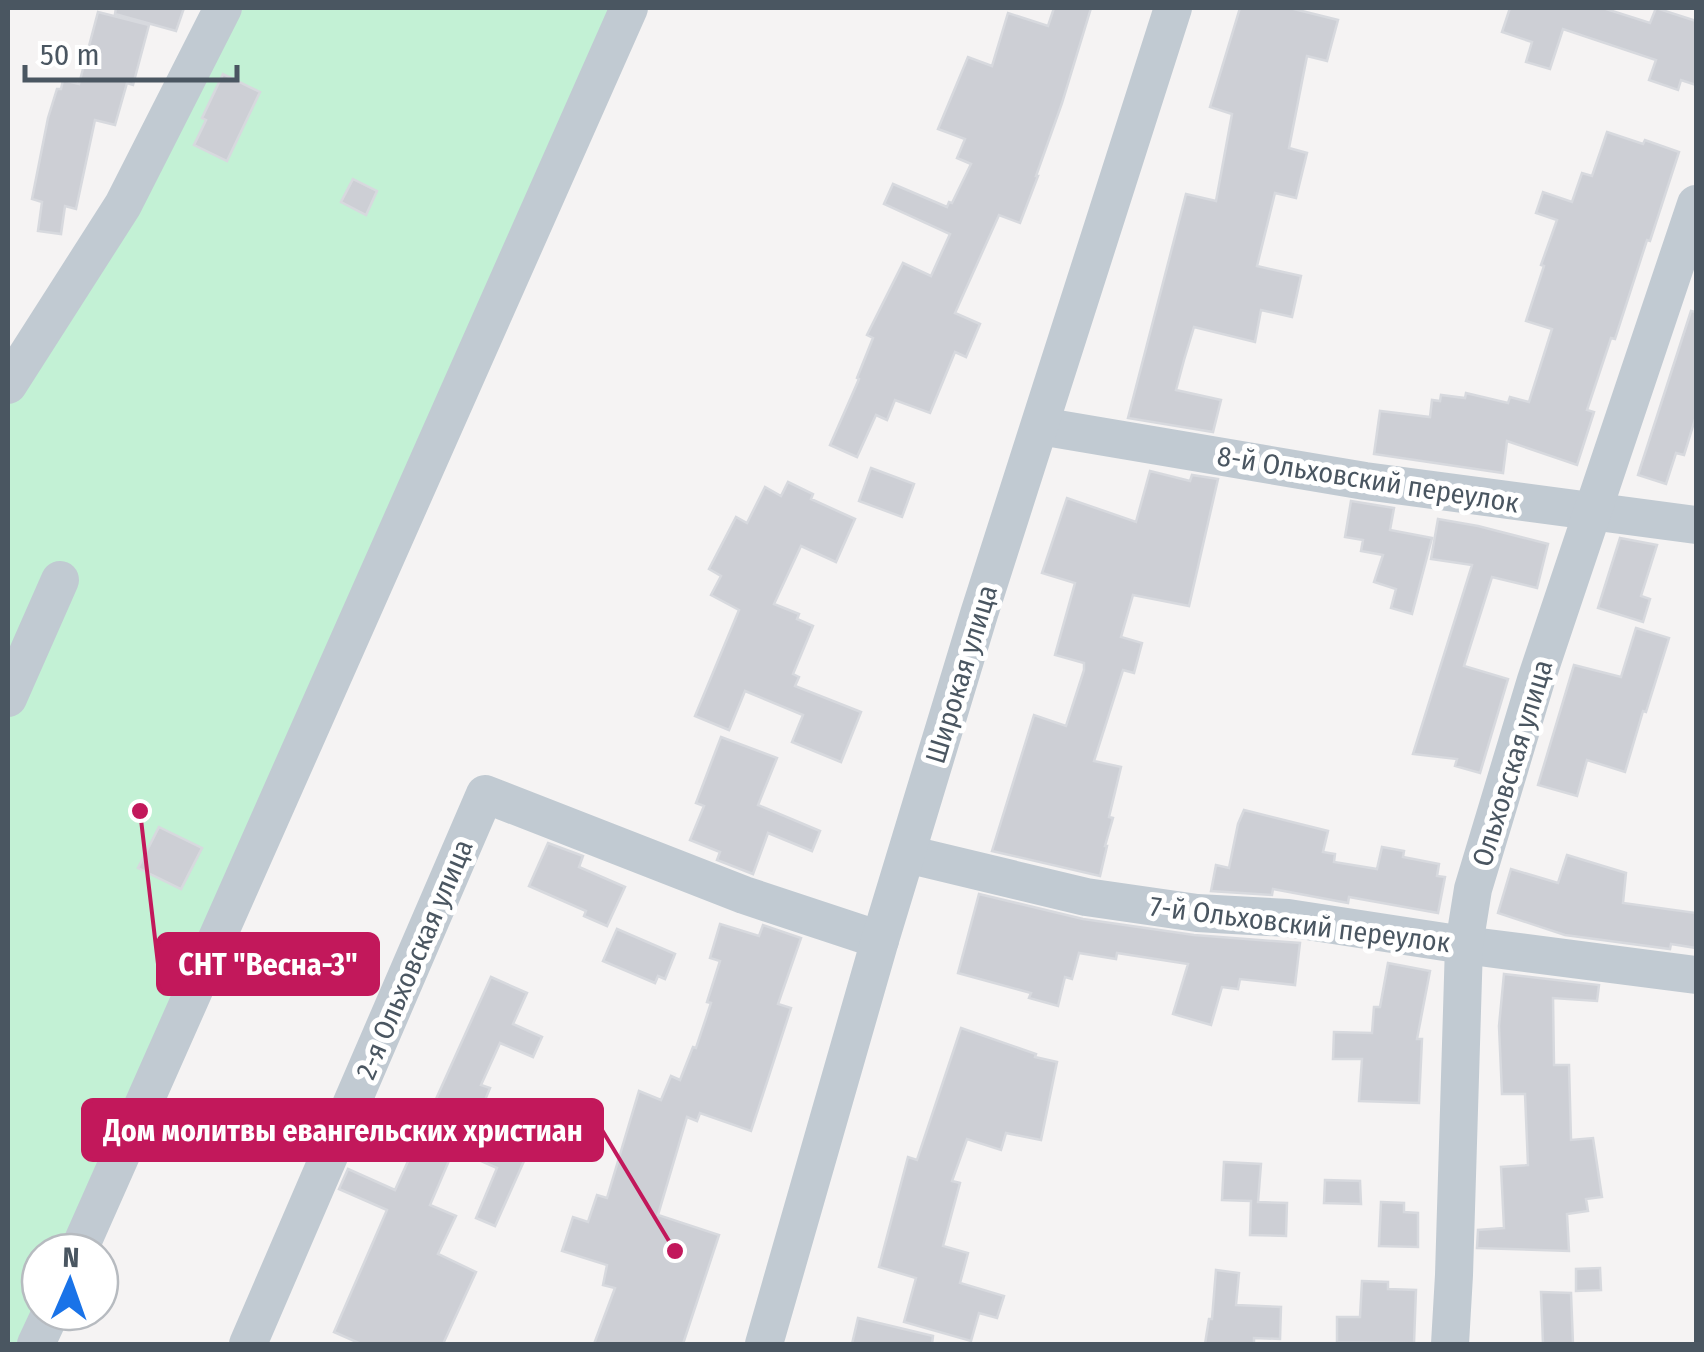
<svg xmlns="http://www.w3.org/2000/svg" width="1704" height="1352" font-family="'Fira Sans Condensed',sans-serif">
<style>
.green{fill:#c3f1d5}
.building{fill:#cdcfd5;stroke:#d7d9de;stroke-width:2.5}
.lines{fill:none;stroke-linecap:round;stroke-linejoin:round}
.minor{stroke:#c1cad2;stroke-width:38}
.labels{text-anchor:middle;stroke-width:10;stroke-linejoin:round;paint-order:stroke}
.street-label{font-size:28px;fill:#4a5661;stroke:#fff}
.leader{fill:none;stroke:#c2185b;stroke-width:4}
.callout-dot{fill:#c2185b;stroke:#fff;stroke-width:4}
.callout{fill:#c2185b;stroke:#c2185b;stroke-width:4}
.callout-label{font-size:30px;text-anchor:middle;font-weight:bold;fill:#fff}
</style>
<rect width="100%" height="100%" fill="#f5f3f3"/>
<polygon class="green" points="230,8 629,8 78,1252 40,1252 40,1312 36,1344 8,1344 8,370"/>
<g class="building">
<polygon points="116,8 184,8 176,31 115,14"/>
<polygon points="1054,8 1091,8 1062,103 1036,176 1038,176 1020,223 999,215 955,313 980,324 966,357 955,352 930,413 895,400 887,420 876,415 857,457 830,445 859,379 857,378 873,338 867,335 903,263 931,276 950,234 884,204 893,184 947,207 949,202 952,203 971,164 957,158 965,139 938,129 968,57 992,66 1008,13 1048,26"/>
<polygon points="1240,8 1290,8 1338,20 1327,61 1307,56 1289,148 1307,153 1296,198 1275,193 1257,266 1301,276 1292,317 1261,310 1255,342 1194,327 1184,360 1176,390 1221,400 1213,432 1128,418 1186,194 1216,201 1232,114 1210,107"/>
<polygon points="1510,8 1603,8 1650,23 1656,8 1696,21 1696,85 1681,80 1678,90 1649,80 1656,60 1563,29 1550,69 1526,62 1532,42 1502,32"/>
<polygon points="98,12 149,25 133,85 127,83 115,125 95,120 76,209 65,206 61,234 38,231 42,202 32,199 48,118 57,89 61,89 63,80 79,84"/>
<polygon points="223,74 260,92 227,161 194,145 206,120 202,118"/>
<polygon points="1607,132 1643,144 1645,140 1679,152 1650,241 1647,240 1615,339 1611,338 1587,410 1594,412 1577,465 1507,441 1503,473 1374,454 1380,411 1430,417 1432,400 1440,401 1441,395 1465,398 1466,393 1508,403 1510,397 1529,402 1552,329 1526,321 1544,266 1541,265 1557,220 1536,213 1543,192 1572,202 1582,173 1592,176"/>
<polygon points="353,179 377,191 366,215 341,202"/>
<polygon points="1691,311 1696,312 1696,416 1684,455 1676,453 1666,484 1638,475"/>
<polygon points="871,468 914,484 902,517 859,501"/>
<polygon points="1150,471 1190,481 1192,475 1218,479 1189,606 1133,595 1121,637 1142,643 1134,673 1123,670 1094,761 1121,767 1109,817 1113,818 1105,846 1107,846 1100,876 992,851 1034,715 1066,726 1084,670 1084,663 1055,655 1075,583 1042,573 1067,498 1136,522"/>
<polygon points="788,482 813,494 811,499 855,519 836,562 801,546 774,604 799,614 797,619 813,626 793,674 799,677 795,686 861,712 841,762 792,742 803,715 745,691 729,730 695,716 739,610 711,595 721,576 709,569 736,517 747,523 765,487 781,496"/>
<polygon points="1351,501 1394,508 1390,530 1432,538 1412,614 1391,608 1396,589 1374,582 1383,555 1361,551 1363,540 1345,537"/>
<polygon points="1438,519 1478,526 1548,544 1537,588 1492,577 1464,666 1508,679 1480,773 1455,766 1457,759 1413,754 1472,565 1431,559"/>
<polygon points="1620,538 1657,545 1641,596 1650,599 1643,622 1598,608"/>
<polygon points="1636,628 1669,638 1646,712 1643,711 1625,772 1587,760 1577,796 1538,785 1574,665 1621,677"/>
<polygon points="721,737 777,758 758,805 820,831 812,851 768,833 753,874 717,860 720,852 690,840 704,806 696,803"/>
<polygon points="1244,810 1328,831 1323,852 1335,854 1334,862 1377,869 1382,847 1404,851 1403,857 1439,864 1437,876 1445,877 1438,913 1349,897 1348,903 1273,889 1272,895 1211,891 1216,865 1229,868 1238,824"/>
<polygon points="159,827 202,848 181,889 138,868"/>
<polygon points="548,843 583,856 579,867 625,887 607,926 584,916 586,911 529,886"/>
<polygon points="1567,855 1626,873 1623,903 1696,913 1696,948 1671,944 1670,949 1565,935 1498,913 1511,869 1558,883"/>
<polygon points="979,894 1083,919 1194,935 1300,943 1295,985 1240,979 1238,989 1222,987 1211,1025 1173,1014 1188,964 1117,953 1116,959 1079,953 1072,979 1065,977 1058,1006 1029,998 1031,993 958,973"/>
<polygon points="720,924 759,936 763,925 801,938 778,1004 791,1008 751,1131 700,1113 697,1121 687,1117 658,1215 719,1235 683,1344 594,1344 615,1288 603,1285 607,1265 562,1251 573,1217 588,1222 597,1195 607,1198 639,1091 661,1100 671,1076 680,1080 693,1047 696,1048 711,1003 707,1002 720,961 710,958"/>
<polygon points="617,929 675,954 665,979 658,976 655,983 603,961"/>
<polygon points="1388,963 1430,971 1417,1039 1422,1039 1419,1103 1359,1101 1362,1059 1333,1059 1334,1032 1372,1033 1374,1007 1380,1007"/>
<polygon points="1504,974 1599,985 1597,1001 1553,998 1554,1065 1569,1065 1571,1140 1593,1138 1602,1197 1586,1199 1588,1211 1567,1214 1569,1251 1477,1248 1478,1230 1504,1228 1501,1167 1528,1165 1525,1094 1502,1094 1499,1026"/>
<polygon points="491,977 527,993 513,1024 542,1037 533,1057 500,1043 481,1085 490,1088 485,1100 541,1123 495,1226 476,1218 497,1168 454,1149 430,1205 456,1216 438,1254 476,1272 443,1344 361,1344 334,1332 387,1210 339,1189 348,1169 395,1190"/>
<polygon points="961,1028 1036,1054 1035,1057 1057,1062 1041,1140 1006,1133 1001,1150 967,1139 952,1181 960,1183 943,1246 968,1253 960,1283 1004,1296 997,1318 979,1313 971,1341 904,1322 916,1278 879,1267 908,1157 917,1160"/>
<polygon points="1224,1162 1261,1164 1258,1202 1287,1203 1286,1236 1250,1235 1251,1201 1222,1200"/>
<polygon points="1325,1180 1360,1181 1361,1204 1324,1203"/>
<polygon points="1381,1202 1404,1203 1404,1212 1418,1213 1418,1247 1379,1246"/>
<polygon points="1600,1268 1601,1290 1576,1291 1576,1269"/>
<polygon points="1216,1270 1239,1273 1236,1305 1281,1307 1280,1339 1254,1338 1254,1344 1205,1344 1209,1319 1212,1319"/>
<polygon points="1362,1281 1388,1282 1388,1289 1416,1290 1414,1343 1337,1342 1337,1317 1360,1317"/>
<polygon points="1541,1292 1571,1293 1573,1344 1543,1344"/>
<polygon points="858,1318 933,1336 932,1344 852,1344"/>
</g>
<g class="lines">
<g class="minor">
<polyline points="8,385 123,205 223,8"/>
<polyline points="1040,426 1365,481 1696,525"/>
<polyline points="8,698 60,580"/>
<polyline points="907,854 1086,897 1197,913 1288,918 1464,945 1696,975"/>
<polyline points="78,1252 629,8"/>
<polyline points="36,1344 51,1312"/>
<polyline points="248,1344 485,794 744,895 880,940"/>
<polyline points="764,1344 880,940 979,614 1173,8"/>
<polyline points="1450,1344 1454,1275 1464,945 1473,889 1536,680 1696,204"/>
</g>
</g>
<g class="labels">
<g class="street-label">
<text transform="translate(1368 479) rotate(9)" y="10">8-й Ольховский переулок</text>
<text transform="translate(961 674) rotate(-73)" y="10">Широкая улица</text>
<text transform="translate(1512 763) rotate(-73)" y="10">Ольховская улица</text>
<text transform="translate(1300 924) rotate(7)" y="10">7-й Ольховский переулок</text>
<text transform="translate(414 959) rotate(-67)" y="10">2-я Ольховская улица</text>
</g>
</g>
<path class="leader" d="M140 811L158 964M675 1251L602 1130"/>
<g class="callout-dot">
<circle cx="140" cy="811" r="10"/>
<circle cx="675" cy="1251" r="10"/>
</g>
<g class="callout">
<rect x="158" y="934" width="220" height="60" rx="10"/>
<rect x="83" y="1100" width="519" height="60" rx="10"/>
</g>
<g class="callout-label">
<text x="268" y="975">СНТ "Весна-3"</text>
<text x="343" y="1141">Дом молитвы евангельских христиан</text>
</g>
<rect width="1704" height="1352" fill="none" stroke="#4a5661" stroke-width="20"/>
<g transform="translate(70 1282) rotate(2)"><circle r="48" fill="#ffffff" stroke="#b7bbc0" stroke-width="2.5"/>
<path d="M0-8L18 38L0 25L-18 38Z" fill="#1a73e8"/>
<text y="-15" font-size="28" font-weight="bold" text-anchor="middle" fill="#4a5661">N</text>
</g>
<path d="M25 65v15h212v-15" fill="none" stroke="#4a5661" stroke-width="5"/>
<text x="40" y="65" font-size="30" fill="#4a5661" stroke="#ffffff" stroke-width="8" paint-order="stroke">50 m</text>
</svg>
